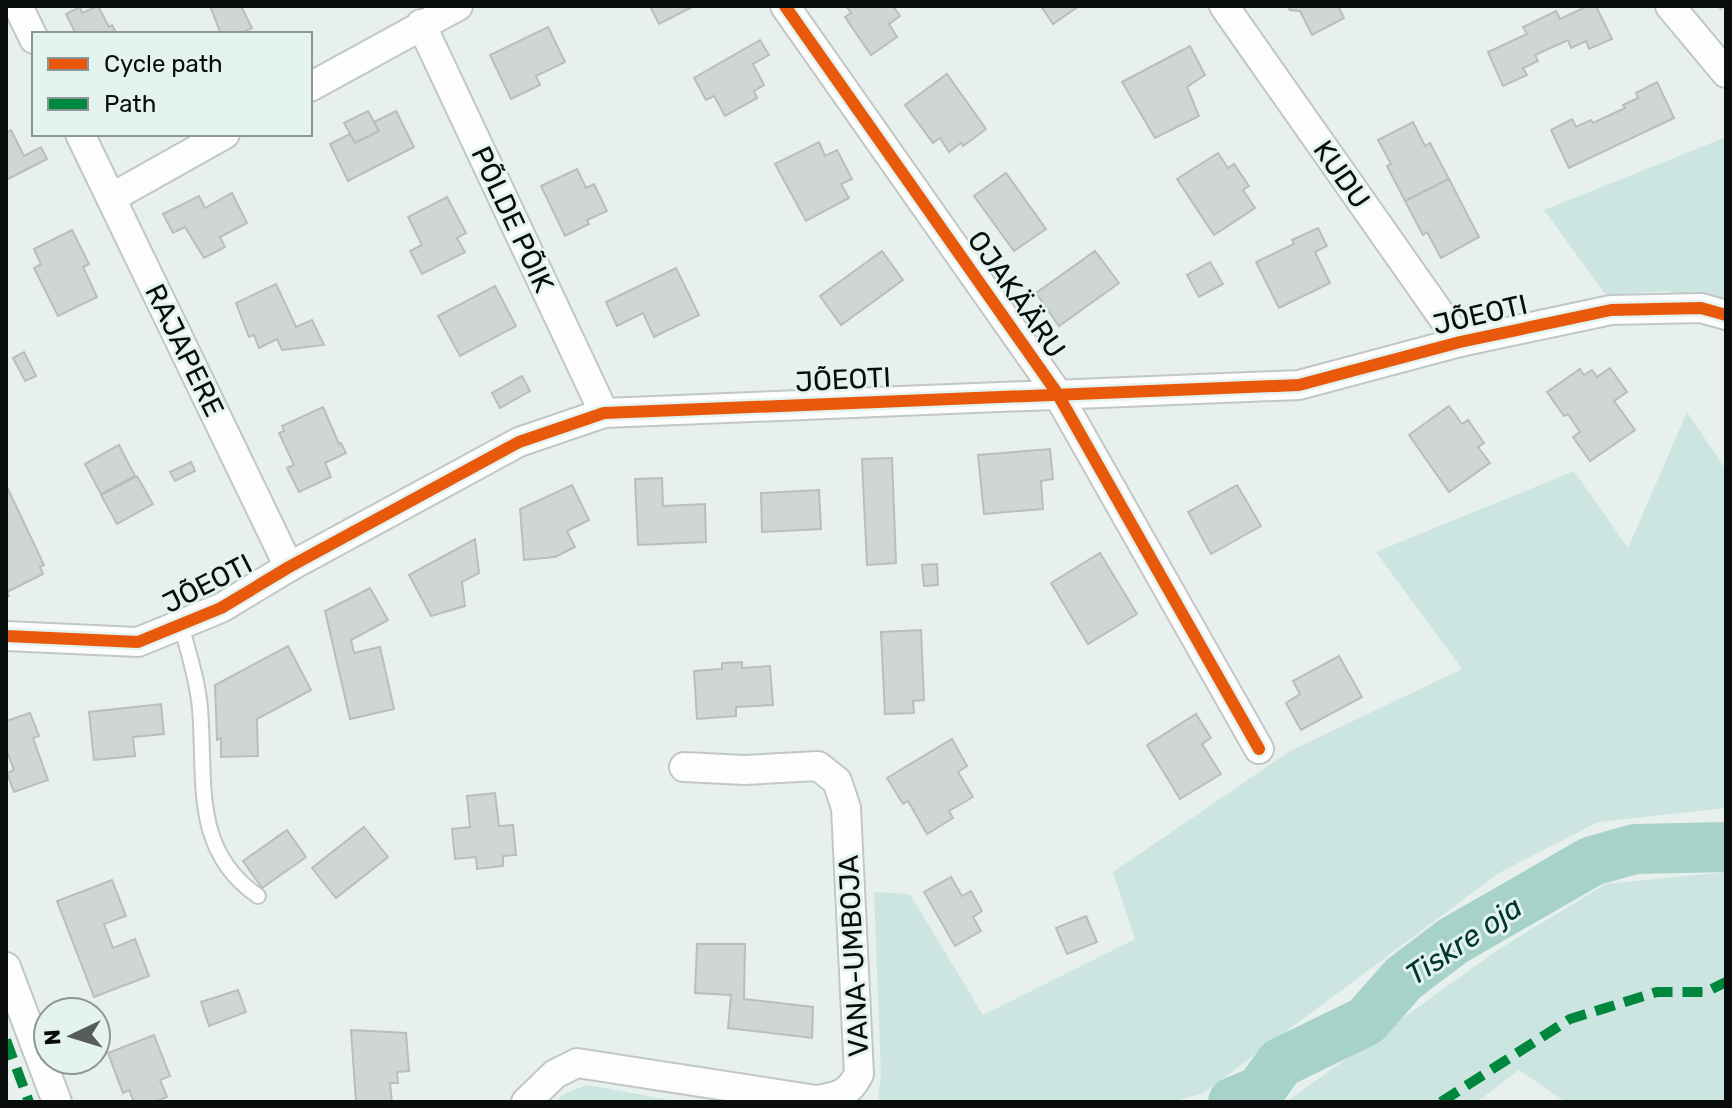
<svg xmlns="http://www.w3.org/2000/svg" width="1732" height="1108" font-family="Rubik,sans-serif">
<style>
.green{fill:#cce5e0}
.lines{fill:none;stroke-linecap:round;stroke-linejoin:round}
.river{stroke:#a7d2ca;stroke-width:50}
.building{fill:#d0d6d5;stroke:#b9bebd;stroke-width:2}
.lane-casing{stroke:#c1c7c6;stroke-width:18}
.street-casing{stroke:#c1c7c6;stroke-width:32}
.path{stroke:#cccece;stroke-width:5;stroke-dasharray:4 6;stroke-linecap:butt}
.lane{stroke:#fcfdfc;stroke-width:14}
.street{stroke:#fcfdfc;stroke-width:28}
.quiet{stroke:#00873e;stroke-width:10;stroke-dasharray:20 10;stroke-linecap:butt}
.cycleway-casing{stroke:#e4f3f0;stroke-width:17}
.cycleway{stroke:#e8590c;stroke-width:12}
.labels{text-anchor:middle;stroke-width:6;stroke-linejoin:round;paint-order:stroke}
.street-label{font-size:28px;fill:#080d0c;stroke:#e4f3f0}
.water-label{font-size:30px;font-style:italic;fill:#00362f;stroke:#e4f3f0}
</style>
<rect width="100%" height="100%" fill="#e8f0ee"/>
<g class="green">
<polygon points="1726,137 1726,300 1666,291 1606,295 1544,210"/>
<polygon points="1687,412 1726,470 1726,808 1598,822 1499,873 1202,1094 1170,1102 878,1102 881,1073 874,892 910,894 983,1015 1135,939 1113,872 1290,751 1462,669 1376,552 1574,471 1628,548"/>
<polygon points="1726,872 1726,1102 1566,1102 1519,1070 1477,1102 1286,1102 1499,949 1606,884"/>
<polygon points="587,1085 681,1102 556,1102 564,1094"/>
</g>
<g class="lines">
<polyline class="river" points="1233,1102 1260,1091 1280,1063 1366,1021 1404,978 1453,941 1592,861 1635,849 1726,847"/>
</g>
<g class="building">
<polygon points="98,6 109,27 112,25 117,34 76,34 66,14 80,7 82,13"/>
<polygon points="210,6 241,6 252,28 240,34 221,34"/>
<polygon points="650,6 694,6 659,24"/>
<polygon points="846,6 893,6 900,16 889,24 897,37 871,55 845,17 851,13"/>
<polygon points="1041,6 1079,6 1053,24"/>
<polygon points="1288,6 1338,6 1344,18 1312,35 1300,11 1290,10"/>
<polygon points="1588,6 1596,6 1612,39 1589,49 1586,41 1571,48 1568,40 1535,55 1538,61 1523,68 1527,75 1503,86 1488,52 1527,34 1523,27 1556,11 1560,19"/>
<polygon points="548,27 565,62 536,76 540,85 511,99 490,55"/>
<polygon points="760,40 769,55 753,64 764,85 754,91 757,98 725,116 714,96 706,100 694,78"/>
<polygon points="1190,46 1205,75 1187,87 1199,116 1155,138 1122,82"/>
<polygon points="947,74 986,129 963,146 961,143 949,152 940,138 933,143 905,105"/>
<polygon points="1657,82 1674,118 1569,168 1551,130 1572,119 1576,127 1591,120 1593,123 1625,108 1623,105 1638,98 1636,93"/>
<polygon points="368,111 379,131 355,143 344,123"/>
<polygon points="396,111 414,147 348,181 330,144 350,134 355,143 379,131 374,122"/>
<polygon points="1413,122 1425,146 1430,143 1449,179 1405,201 1387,166 1391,164 1378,140"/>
<polygon points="11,130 24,156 41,147 47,159 6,180 6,133"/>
<polygon points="819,142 825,156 837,150 852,179 841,184 849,198 806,221 775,164"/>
<polygon points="1218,153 1228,168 1234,164 1249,186 1243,190 1255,208 1214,235 1177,179"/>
<polygon points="577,169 586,188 594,184 607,211 587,220 589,224 565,236 541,186"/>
<polygon points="1006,173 1046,229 1014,251 974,196"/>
<polygon points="1449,179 1479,237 1441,258 1427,232 1423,235 1405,201"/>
<polygon points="232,193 247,223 220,237 225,247 204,258 185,227 173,233 163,214 199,196 205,208"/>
<polygon points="447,197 466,233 457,238 465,252 422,274 410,251 422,245 408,217"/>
<polygon points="1318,228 1327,246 1315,252 1330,283 1279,308 1256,262 1294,244 1292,240"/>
<polygon points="72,230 89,264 83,267 97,297 58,316 34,268 41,264 34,249"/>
<polygon points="882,251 903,280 841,325 820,296"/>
<polygon points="1095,251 1119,283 1059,326 1036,293"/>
<polygon points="1210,262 1223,284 1199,297 1187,275"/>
<polygon points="676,268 699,315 654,337 643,313 617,326 606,302"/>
<polygon points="276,284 296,327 312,320 324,345 282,350 277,339 259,348 254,335 249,337 236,303"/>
<polygon points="495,286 516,326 460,356 438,316"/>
<polygon points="24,352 36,376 25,381 13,358"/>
<polygon points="1610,368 1627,392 1614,401 1635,430 1590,461 1573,437 1580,432 1568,414 1564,416 1547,392 1580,369 1584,375 1592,370 1597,377"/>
<polygon points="522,376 530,391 500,408 492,393"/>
<polygon points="1449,406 1462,424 1468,420 1484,443 1478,447 1490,463 1449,492 1409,435"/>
<polygon points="323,407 339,444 341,443 346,453 325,463 331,477 299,492 287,468 294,465 279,433 284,431 282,426"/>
<polygon points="119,445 135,476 101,494 85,464"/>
<polygon points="1050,449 1053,479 1041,481 1043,509 984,514 978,455"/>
<polygon points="892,458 896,563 867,565 862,459"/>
<polygon points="191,462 195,471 175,481 170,472"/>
<polygon points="137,476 153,504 117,524 101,495"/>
<polygon points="662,478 663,506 705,504 706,542 638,545 635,479"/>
<polygon points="6,485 44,565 40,567 43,574 7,592 9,596 6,597"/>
<polygon points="572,485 589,520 567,531 575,547 555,557 524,560 520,509"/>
<polygon points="1237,485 1261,526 1211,554 1188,512"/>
<polygon points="819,490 821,529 762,532 761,493"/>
<polygon points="475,539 479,573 462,582 465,606 431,616 409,575"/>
<polygon points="1100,553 1137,614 1088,644 1051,583"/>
<polygon points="937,564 938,585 924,586 922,565"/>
<polygon points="370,588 388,620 351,640 354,653 380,647 394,709 350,719 325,611"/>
<polygon points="921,630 924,700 913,701 914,713 885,714 881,632"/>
<polygon points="288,646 311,690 257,719 258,756 221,757 221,738 217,740 215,685"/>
<polygon points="1339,656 1362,697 1301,730 1286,703 1300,694 1293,681"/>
<polygon points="742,662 742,668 770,666 773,705 736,707 736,716 697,719 694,671 722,669 722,663"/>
<polygon points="161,704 164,734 133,737 135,756 94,760 89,712"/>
<polygon points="30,713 39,736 33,738 48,780 14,792 7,773 14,770 6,749 6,721"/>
<polygon points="1196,714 1211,738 1202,744 1221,774 1180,799 1147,745"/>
<polygon points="952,739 967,766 958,772 973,797 949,811 953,818 927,834 908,801 903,804 887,778"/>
<polygon points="495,793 499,826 513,825 516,855 503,856 503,866 477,869 476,857 455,859 452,829 470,827 467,796"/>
<polygon points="364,827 388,857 336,898 312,868"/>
<polygon points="287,830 306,857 262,888 243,861"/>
<polygon points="951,877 962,896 971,891 982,911 973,917 981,931 955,946 924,892"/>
<polygon points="112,880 126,916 104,924 113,948 135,939 149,976 94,997 57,901"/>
<polygon points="1086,916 1097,942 1067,954 1056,928"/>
<polygon points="697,944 745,944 744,999 813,1007 812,1038 728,1028 731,995 695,993"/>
<polygon points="238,990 246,1012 209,1026 201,1002"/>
<polygon points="351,1030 406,1033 409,1071 397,1072 398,1083 390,1083 392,1102 356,1102"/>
<polygon points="154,1035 170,1076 160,1080 167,1097 154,1102 134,1102 129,1090 123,1093 108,1053"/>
</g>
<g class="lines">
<defs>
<path id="lane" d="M181,624C188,652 198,681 200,709C206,780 191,850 258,896"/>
<g id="street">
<polyline points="18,6 34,39"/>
<polyline points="785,6 1057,393 1259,749"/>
<polyline points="1224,6 1460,342"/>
<polyline points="1670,6 1726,73"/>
<polyline points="421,24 604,413"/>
<polyline points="310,87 458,6"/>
<polyline points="80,134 289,567"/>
<polyline points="111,198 225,134"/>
<polyline points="6,636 138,642 221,608 289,567 519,442 604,413 1299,385 1460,342 1611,310 1701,308 1726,315"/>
<polyline points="6,967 57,1102"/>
<path d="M526,1102L555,1074L577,1063L816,1100C838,1097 849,1094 859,1074L846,808L837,781L818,766L745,770L684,767"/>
</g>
</defs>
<use href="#lane" class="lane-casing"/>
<use href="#street" class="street-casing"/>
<polyline class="path" points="1720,6 1726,13"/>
<use href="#lane" class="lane"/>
<use href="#street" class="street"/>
<g class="quiet">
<polyline points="6,1040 29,1102"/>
<polyline points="1441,1102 1570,1019 1657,992 1706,992 1726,982"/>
</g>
<defs>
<g id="cycleway">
<polyline points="785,6 1057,393 1259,749"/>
<polyline points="6,636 138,642 221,608 289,567 519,442 604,413 1299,385 1460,342 1611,310 1701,308 1726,315"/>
</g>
</defs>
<use href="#cycleway" class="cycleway-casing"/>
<use href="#cycleway" class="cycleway"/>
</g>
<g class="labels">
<g class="street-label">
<text transform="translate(1342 174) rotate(55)" y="10">KUDU</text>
<text transform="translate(513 219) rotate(65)" y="10">PÕLDE PÕIK</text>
<text transform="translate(1017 294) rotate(55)" y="10">OJAKÄÄRU</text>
<text transform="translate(1480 314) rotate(-13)" y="10">JÕEOTI</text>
<text transform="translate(185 350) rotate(64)" y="10">RAJAPERE</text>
<text transform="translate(843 379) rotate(-3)" y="10">JÕEOTI</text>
<text transform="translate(207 583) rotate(-27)" y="10">JÕEOTI</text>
<text transform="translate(853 956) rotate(-93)" y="10">VANA-UMBOJA</text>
</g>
<g class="water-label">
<text transform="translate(1464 941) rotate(-34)" y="10">Tiskre oja</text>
</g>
</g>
<rect width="1732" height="1108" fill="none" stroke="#080d0c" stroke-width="16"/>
<rect x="32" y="32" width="280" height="104" fill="#e4f3f0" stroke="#8c9795" stroke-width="2"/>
<rect x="48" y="58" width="40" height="12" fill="#e8590c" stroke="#8c9795" stroke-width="2"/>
<text x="104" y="72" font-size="24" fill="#080d0c">Cycle path</text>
<rect x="48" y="98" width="40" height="12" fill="#00873e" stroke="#8c9795" stroke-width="2"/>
<text x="104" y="112" font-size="24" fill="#080d0c">Path</text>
<g transform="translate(72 1036) rotate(266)"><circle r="38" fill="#e4f3f0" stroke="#8c9795" stroke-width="2"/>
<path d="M0-6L14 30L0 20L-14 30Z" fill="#565c5b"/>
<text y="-12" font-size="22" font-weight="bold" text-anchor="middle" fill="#080d0c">N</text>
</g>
</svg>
